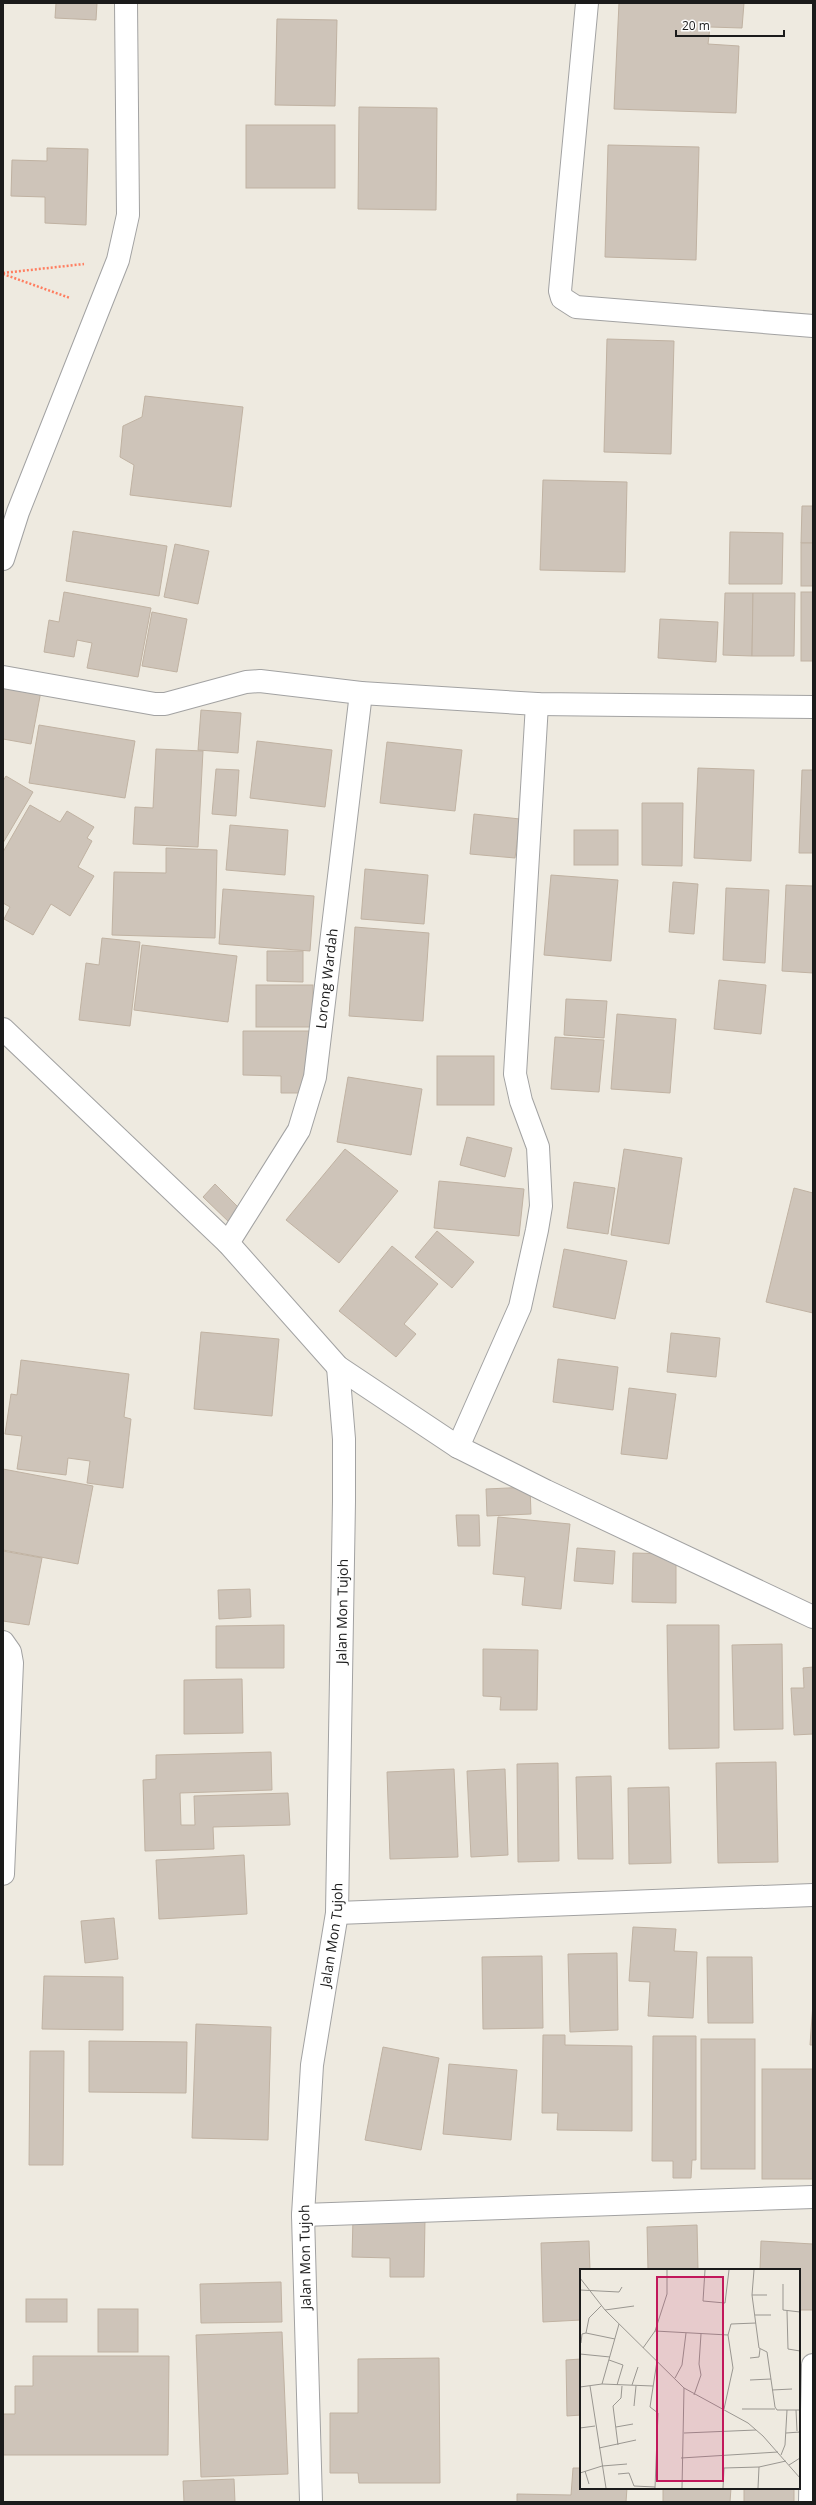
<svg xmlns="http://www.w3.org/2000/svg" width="816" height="2505" font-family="'Open Sans',sans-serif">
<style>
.building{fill:#cec4b9;stroke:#c0b2a2}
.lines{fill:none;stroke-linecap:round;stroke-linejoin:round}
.street-casing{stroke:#a2a2a2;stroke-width:24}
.path{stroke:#ff7e60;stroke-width:2.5;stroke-dasharray:2 2;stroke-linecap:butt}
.street{stroke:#fff;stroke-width:22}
.labels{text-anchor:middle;stroke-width:3.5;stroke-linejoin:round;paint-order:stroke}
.street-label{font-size:14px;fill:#1b1b1b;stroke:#fff}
.inset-road{fill:none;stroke:#9a9791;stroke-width:1}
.view{fill:#c2185b;fill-opacity:0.15;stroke:#c2185b;stroke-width:2}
.inset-edge{fill:none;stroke:#1b1b1b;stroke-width:2}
</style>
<rect width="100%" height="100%" fill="#eeeae0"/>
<g class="building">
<polygon points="56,3 97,3 96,20 55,18"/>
<polygon points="619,3 744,3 742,28 710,27 708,44 739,46 736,113 614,109"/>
<polygon points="277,19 337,20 335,106 275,105"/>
<polygon points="359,107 437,108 436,210 358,209"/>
<rect x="246" y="125" width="89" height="63"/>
<polygon points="608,145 699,147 696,260 605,257"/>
<polygon points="47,148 88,149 86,225 45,223 45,197 11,196 12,160 47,161"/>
<polygon points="607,339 674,341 671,454 604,452"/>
<polygon points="145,396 243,407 231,507 130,495 134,465 120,457 123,426 142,417"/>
<polygon points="543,480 627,482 625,572 540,570"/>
<polygon points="802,506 813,506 813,543 801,543"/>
<polygon points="73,531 167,546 159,596 66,581"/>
<polygon points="730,532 783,533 782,584 729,584"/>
<rect x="801" y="543" width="12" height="43"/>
<polygon points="175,544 209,551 198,604 164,597"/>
<polygon points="64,592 151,608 138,677 87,668 92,643 77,640 74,657 44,652 49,620 59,622"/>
<rect x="801" y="592" width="12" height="69"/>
<polygon points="725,593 753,593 752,656 723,655"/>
<polygon points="753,593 795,593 794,656 752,656"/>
<polygon points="152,612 187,619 177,672 142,666"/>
<polygon points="660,619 718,622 716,662 658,658"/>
<polygon points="3,685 41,691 31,744 3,739"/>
<polygon points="201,710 241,713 238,753 198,750"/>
<polygon points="39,725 135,741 125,798 29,783"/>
<polygon points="257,741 332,750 325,807 250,798"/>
<polygon points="387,742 462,750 455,811 380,803"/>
<polygon points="156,749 203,751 198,847 133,844 135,807 153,808"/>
<polygon points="698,768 754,770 751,861 694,858"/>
<polygon points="216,769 239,770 236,816 212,814"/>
<polygon points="802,770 813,770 813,853 799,853"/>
<polygon points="6,776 33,792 3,843 3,781"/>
<polygon points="642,803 683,803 682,866 642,865"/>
<polygon points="30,805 60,822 67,811 94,827 87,838 92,841 78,867 94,876 70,916 51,904 33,935 4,919 10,907 3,903 3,852"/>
<polygon points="474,814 520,819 515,858 470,854"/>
<polygon points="230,825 288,830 285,875 226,870"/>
<rect x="574" y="830" width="44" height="35"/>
<polygon points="166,848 217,850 215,938 112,935 114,872 166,873"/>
<polygon points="365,869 428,875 424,924 361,919"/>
<polygon points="551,875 618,880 611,961 544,955"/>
<polygon points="673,882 698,884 694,934 669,932"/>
<polygon points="786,885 813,886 813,973 782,971"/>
<polygon points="726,888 769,890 765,963 723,960"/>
<polygon points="223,889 314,896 310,951 219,944"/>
<polygon points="355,927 429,933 423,1021 349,1016"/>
<polygon points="102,938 140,942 130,1026 79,1020 86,963 99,965"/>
<polygon points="142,945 237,956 228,1022 134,1010"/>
<polygon points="267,951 303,951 303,982 267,981"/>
<polygon points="719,980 766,985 761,1034 714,1029"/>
<rect x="256" y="985" width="57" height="42"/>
<polygon points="566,999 607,1001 604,1038 564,1035"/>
<polygon points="617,1014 676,1019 670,1093 611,1089"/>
<polygon points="243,1031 309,1031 308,1093 281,1093 281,1076 243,1075"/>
<polygon points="555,1037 604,1040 599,1092 551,1089"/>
<rect x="437" y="1056" width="57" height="49"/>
<polygon points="348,1077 422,1089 411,1155 337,1142"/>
<polygon points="467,1137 512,1148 505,1177 460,1165"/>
<polygon points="345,1149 398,1191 339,1263 286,1220"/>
<polygon points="624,1149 682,1158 669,1244 611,1235"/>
<polygon points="439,1181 524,1189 519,1236 434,1228"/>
<polygon points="574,1182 615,1188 608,1234 567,1228"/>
<polygon points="215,1184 243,1212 231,1224 203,1197"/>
<polygon points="794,1188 813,1193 813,1313 766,1302"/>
<polygon points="437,1231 474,1262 452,1288 415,1257"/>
<polygon points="392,1246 438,1284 404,1324 416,1334 396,1357 339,1311"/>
<polygon points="564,1249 627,1261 615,1319 553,1307"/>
<polygon points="201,1332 279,1339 272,1416 194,1409"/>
<polygon points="671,1333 720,1338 716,1377 667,1372"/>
<polygon points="558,1359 618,1367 613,1410 553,1402"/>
<polygon points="21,1360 129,1374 124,1417 131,1419 123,1488 87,1483 90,1461 68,1458 66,1475 17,1469 22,1436 5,1434 11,1394 17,1395"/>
<polygon points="629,1388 676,1394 667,1459 621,1454"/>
<polygon points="3,1469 93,1486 78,1564 3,1550"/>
<polygon points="530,1487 531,1514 487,1516 486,1489"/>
<polygon points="456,1515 479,1515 480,1546 458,1546"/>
<polygon points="498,1517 570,1524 561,1609 522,1605 525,1577 493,1574"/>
<polygon points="577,1548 615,1551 613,1584 574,1581"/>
<polygon points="3,1551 42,1558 29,1625 3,1621"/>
<polygon points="633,1553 676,1554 676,1603 632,1602"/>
<polygon points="250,1589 251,1617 219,1619 218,1590"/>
<polygon points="284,1625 284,1668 216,1668 216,1626"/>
<polygon points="667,1625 719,1625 719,1748 669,1749"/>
<polygon points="782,1644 783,1729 734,1730 732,1645"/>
<polygon points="483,1649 538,1650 537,1710 500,1710 501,1697 483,1696"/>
<polygon points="813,1667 813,1734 794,1735 791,1688 804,1688 803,1668"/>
<polygon points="242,1679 243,1733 184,1734 184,1680"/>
<polygon points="271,1752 272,1790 180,1793 181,1825 195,1825 194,1796 288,1793 290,1825 213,1827 214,1849 145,1851 143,1780 156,1779 156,1755"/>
<polygon points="776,1762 778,1862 718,1863 716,1763"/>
<polygon points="558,1763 559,1861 518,1862 517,1764"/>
<polygon points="454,1769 458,1857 390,1859 387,1772"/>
<polygon points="505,1769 508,1855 471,1857 467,1771"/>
<polygon points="611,1776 613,1859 578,1859 576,1777"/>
<polygon points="669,1787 671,1863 629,1864 628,1788"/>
<polygon points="244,1855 247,1914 159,1919 156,1860"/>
<polygon points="114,1918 118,1959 85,1963 81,1921"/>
<polygon points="633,1927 676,1929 674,1951 697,1952 693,2018 648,2016 650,1982 629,1981"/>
<polygon points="617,1953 618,2030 570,2032 568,1954"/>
<polygon points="542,1956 543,2028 483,2029 482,1957"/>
<polygon points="707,1957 752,1957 753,2023 708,2023"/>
<polygon points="44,1976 123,1977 123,2030 42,2029"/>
<polygon points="813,2003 813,2045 810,2045"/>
<polygon points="196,2024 271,2027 268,2140 192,2138"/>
<polygon points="543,2035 565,2035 565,2045 632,2046 632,2131 557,2130 558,2113 542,2113"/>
<polygon points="653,2036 696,2036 696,2160 692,2160 691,2178 673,2178 673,2161 652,2161"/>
<rect x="701" y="2039" width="54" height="130"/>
<polygon points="89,2041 187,2042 186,2093 89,2092"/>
<polygon points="383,2047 439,2058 421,2150 365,2140"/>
<polygon points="30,2051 64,2051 63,2165 29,2165"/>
<polygon points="449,2064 517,2070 511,2140 443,2134"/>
<rect x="762" y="2069" width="51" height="110"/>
<polygon points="353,2218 425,2219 424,2277 390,2277 390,2258 352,2257"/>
<polygon points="697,2225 698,2270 648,2270 647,2227"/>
<polygon points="589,2241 590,2270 581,2270 581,2320 543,2322 541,2243"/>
<polygon points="761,2241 813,2244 813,2310 799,2310 799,2270 760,2270"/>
<polygon points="281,2282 282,2322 201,2323 200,2284"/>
<rect x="26" y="2299" width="41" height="23"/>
<rect x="98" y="2309" width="40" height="43"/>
<polygon points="282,2332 288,2474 201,2477 196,2335"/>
<polygon points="33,2356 169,2356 168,2455 3,2455 3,2414 15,2414 15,2386 33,2386"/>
<polygon points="439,2358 440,2483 359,2483 358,2473 330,2473 330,2413 358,2413 358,2359"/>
<polygon points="581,2359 581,2415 567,2416 566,2360"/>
<polygon points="573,2468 581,2468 581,2488 627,2488 626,2502 517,2502 517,2494 571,2495"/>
<polygon points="234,2479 235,2502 184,2502 183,2481"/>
<polygon points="663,2488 731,2488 730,2502 663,2502"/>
<rect x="744" y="2488" width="50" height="14"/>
</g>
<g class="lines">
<defs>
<g id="street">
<polyline points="587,3 560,291 562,298 576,307 813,326"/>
<polyline points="3,559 18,512 118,260 128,215 126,3"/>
<polyline points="3,677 155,704 165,704 246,682 260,681 361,693 537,704 813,707"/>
<polyline points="3,1029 228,1243 338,1367 458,1447 546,1491 813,1617"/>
<path id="s1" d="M228,1243L299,1130L315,1077L361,693"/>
<polyline points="458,1447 520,1307 537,1230 541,1206 538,1147 521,1101 515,1074 537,704"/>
<polyline points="3,1642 10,1652 12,1663 3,1874"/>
<polyline points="337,1913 813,1895"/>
<polyline points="303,2215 813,2197"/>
<path id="s2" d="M311,2502L303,2215L312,2065L337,1913L344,1501V1439L338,1367"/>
<polyline points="810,2502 813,2365"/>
</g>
</defs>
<use href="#street" class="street-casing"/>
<g class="path">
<polyline points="3,273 84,264"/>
<polyline points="3,274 70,298"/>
</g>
<use href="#street" class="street"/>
</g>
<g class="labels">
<g class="street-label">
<text dy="5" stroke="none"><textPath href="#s1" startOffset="288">Lorong Wardah</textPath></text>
<text dy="5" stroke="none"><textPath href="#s2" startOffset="893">Jalan Mon Tujoh</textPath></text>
<text dy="5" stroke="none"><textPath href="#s2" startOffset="569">Jalan Mon Tujoh</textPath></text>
<text transform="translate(305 2257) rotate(-91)" y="5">Jalan Mon Tujoh</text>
</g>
</g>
<g transform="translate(580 2269)">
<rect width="220" height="220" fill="#eeeae0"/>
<path class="inset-road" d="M125,1L123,32L145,34L149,1M174,1L172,26L179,79L187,83L195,138L197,141H220M0,9L25,41L104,119L168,154L183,167L220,209M203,15V41L220,43M0,21L39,23L42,18M172,26H187M21,37L9,49L6,64L35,70M25,41L54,37M207,42L208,80L220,82M175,46H191M75,62L87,25V1M148,66L151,55L176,54M1,74L2,65L6,64M63,79L75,62L148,66L153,99L144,140M0,85L30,88M170,89L179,88L180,80M29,91L43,96L37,116M95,109L102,96L106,64M170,111L191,110M22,115L73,117M52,116L58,98M10,117L26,219M0,118L22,115L39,55M192,121L212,120M114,126L121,106L119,95L121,65M54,137L56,117M162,140H195M216,141L217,162M36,158L53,155M0,159L15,157M104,164L176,161M206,164L220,163M38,176L33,137L41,129L42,117M19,179L56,171M201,186L205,176L207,141M101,189L198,183M209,196L220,189M5,202L9,215M0,204L22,197L47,195M38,205L49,204L54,217L75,218M75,219L78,144L70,138L77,92M102,219L104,119M143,219L144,199L179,198M178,219L179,198L206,192"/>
<path class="view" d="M77,8H143V212H77Z"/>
<rect width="220" height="220" class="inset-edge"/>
</g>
<rect width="816" height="2505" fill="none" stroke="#1b1b1b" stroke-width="8"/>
<path d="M676 30v6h108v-6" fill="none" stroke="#1b1b1b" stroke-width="2"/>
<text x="682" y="30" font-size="12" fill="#1b1b1b" stroke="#ffffff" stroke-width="3" paint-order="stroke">20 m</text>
</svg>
